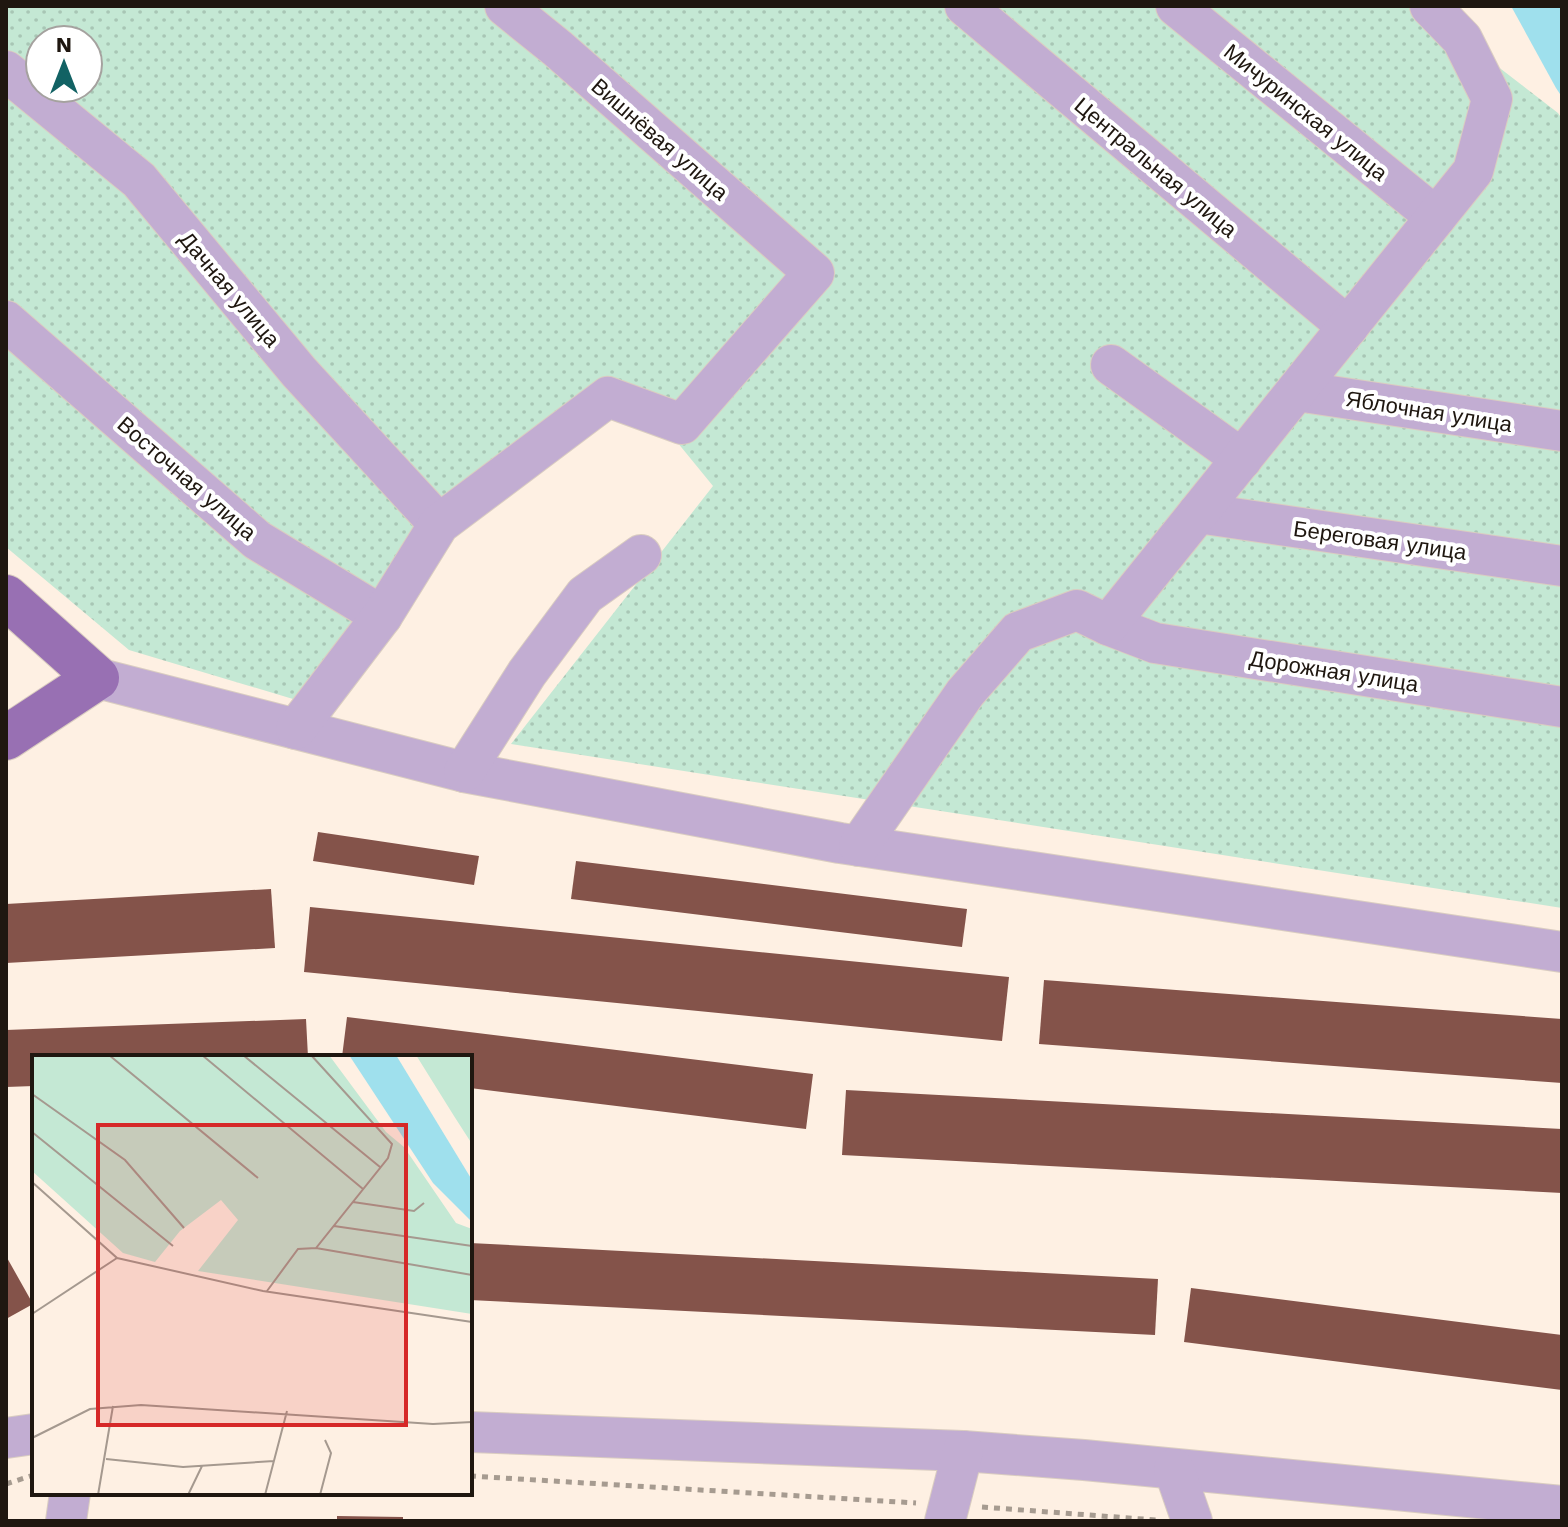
<svg xmlns="http://www.w3.org/2000/svg" width="1568" height="1527" font-family="'Work Sans',sans-serif">
<style>
.park{fill:url(#park-dots);fill-rule:evenodd}
.water{fill:#9fe0ed}
.building{fill:#84534a}
.lines{fill:none;stroke-linecap:round;stroke-linejoin:round}
.minor-casing{stroke:#dacdc1;stroke-width:42}
.major-casing{stroke:#dacdc1;stroke-width:46}
.path{stroke:#a69b90;stroke-width:5;stroke-dasharray:6 6;stroke-linecap:butt}
.minor{stroke:#c2add2;stroke-width:40}
.major{stroke:#9870b3;stroke-width:44}
.labels{text-anchor:middle;stroke-width:8;stroke-linejoin:round;paint-order:stroke}
.street-label{font-size:22px;fill:#1f1710;stroke:#fff}
.inset-road{fill:none;stroke:#a5998f;stroke-width:2}
.view{fill:#d62828;fill-opacity:0.15;stroke:#d62828;stroke-width:4}
.inset-edge{fill:none;stroke:#1f1710;stroke-width:4}
</style>
<defs>
<pattern id="park-dots" width="8" height="8" patternUnits="userSpaceOnUse" patternTransform="scale(2)"><rect width="8" height="8" fill="#c4e8d4"/><path d="M2 2h.1M6 6h.1" fill="none" stroke="#a8c6b5" stroke-width="1.8" stroke-linecap="round"/></pattern>
</defs>
<rect width="100%" height="100%" fill="#fef0e3"/>
<path class="park" d="M6,6H1437L1462,39L1558,113L1562,119V908L511,744L713,486L628,382L418,540L293,699L129,650L6,547ZM40,40H88V88H40Z"/>
<polygon class="water" points="1511,6 1562,6 1562,97 1556,88"/>
<g class="building">
<polygon points="318,832 479,856 474,885 313,861"/>
<polygon points="576,861 967,909 962,947 571,899"/>
<polygon points="271,889 275,948 6,963 6,904"/>
<polygon points="310,907 1009,977 1002,1041 304,972"/>
<polygon points="1044,980 1562,1019 1562,1083 1039,1044"/>
<polygon points="347,1017 813,1074 806,1129 470,1088 470,1057 342,1057"/>
<polygon points="306,1019 308,1057 34,1057 34,1086 6,1087 6,1030"/>
<polygon points="846,1090 1562,1129 1562,1193 842,1155"/>
<polygon points="470,1243 1158,1279 1155,1335 470,1300"/>
<polygon points="6,1256 33,1304 6,1319"/>
<polygon points="1191,1288 1562,1335 1562,1390 1184,1342"/>
<polygon points="337,1516 403,1517 403,1521 337,1521"/>
</g>
<g class="lines">
<defs>
<g id="minor">
<polyline points="965,6 1348,327"/>
<polyline points="1176,6 1436,217"/>
<polyline points="6,71 139,180 299,372 439,524"/>
<polyline points="6,321 257,540 382,616"/>
<polyline points="1111,365 1242,459"/>
<polyline points="1297,391 1562,431"/>
<polyline points="1198,513 1562,566"/>
<polyline points="1108,625 1155,643 1562,707"/>
<polyline points="97,678 464,772 840,843 1562,952"/>
<polyline points="296,729 382,616 439,524 608,397 682,424 814,273 557,48 505,6"/>
<polyline points="464,772 527,673 585,595 641,555"/>
<polyline points="859,846 965,693 1018,632 1077,610 1108,625 1473,171 1492,99 1462,39 1430,6"/>
<polyline points="470,1432 963,1451 1084,1460 1562,1506"/>
<polyline points="6,1438 34,1434"/>
<polyline points="1174,1469 1192,1521"/>
<polyline points="66,1521 70,1493"/>
<polyline points="945,1521 963,1451"/>
</g>
<polyline id="major" points="6,597 97,678 6,738"/>
</defs>
<use href="#minor" class="minor-casing"/>
<use href="#major" class="major-casing"/>
<g class="path">
<polyline points="470,1476 916,1503"/>
<polyline points="6,1484 34,1475"/>
<polyline points="982,1507 1156,1520"/>
</g>
<use href="#minor" class="minor"/>
<use href="#major" class="major"/>
</g>
<g class="labels">
<g class="street-label">
<text transform="translate(1306 112) rotate(39)" y="8">Мичуринская улица</text>
<text transform="translate(660 139) rotate(41)" y="8">Вишнёвая улица</text>
<text transform="translate(1156 167) rotate(40)" y="8">Центральная улица</text>
<text transform="translate(230 289) rotate(50)" y="8">Дачная улица</text>
<text transform="translate(1429 411) rotate(9)" y="8">Яблочная улица</text>
<text transform="translate(187 478) rotate(41)" y="8">Восточная улица</text>
<text transform="translate(1380 540) rotate(8)" y="8">Береговая улица</text>
<text transform="translate(1334 671) rotate(9)" y="8">Дорожная улица</text>
</g>
</g>
<g transform="translate(32 1055)">
<rect width="440" height="440" fill="#fef0e3"/>
<path d="M0,0H297L354,77L372,92L424,168L440,174V259L166,216L206,165L189,145L148,176L123,207L91,198L0,116ZM384,0H440V89L422,61Z" fill="#c4e8d4"/>
<path d="M317,0H364L440,125V167L401,128Z" fill="#9fe0ed"/>
<path class="inset-road" d="M77,0L226,123M170,0L331,134M211,0L348,112M0,39L93,105L152,173M0,77L141,191M0,127L85,203L0,259M321,147L382,156L392,148M302,171L440,191M284,193L440,220M85,203L231,236L440,267M235,236L266,194L284,193L356,103L360,89L279,0M0,383L58,354L109,350L401,369L440,367M74,404L151,412L242,406M66,440L81,351M156,440L170,411M233,440L255,356M288,440L299,398L293,385"/>
<path class="view" d="M66,70H374V370H66Z"/>
<rect width="440" height="440" class="inset-edge"/>
</g>
<rect width="1568" height="1527" fill="none" stroke="#1f1710" stroke-width="16"/>
<g transform="translate(64 64)"><circle r="38" fill="#ffffff" stroke="#a5a29f" stroke-width="2"/>
<path d="M0-6L14 30L0 20L-14 30Z" fill="#126264"/>
<text y="-12" font-size="22" font-weight="bold" text-anchor="middle" fill="#1f1710">N</text>
</g>
</svg>
